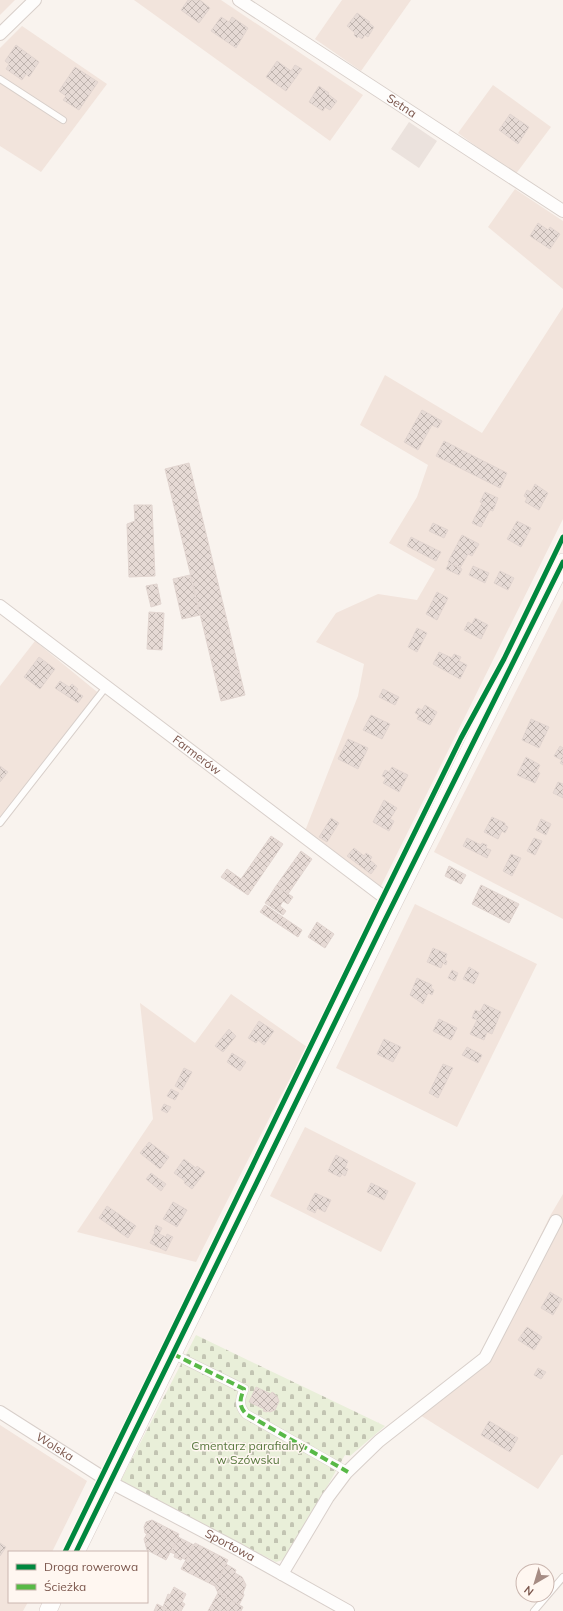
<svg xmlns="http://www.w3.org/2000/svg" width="563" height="1611" font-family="Mulish,sans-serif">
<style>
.residential{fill:#f2e4dc}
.industrial{fill:#ebe2dd}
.cemetery{fill:url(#cemetery-stones)}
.building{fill:url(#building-cross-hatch);stroke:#e2d5d0}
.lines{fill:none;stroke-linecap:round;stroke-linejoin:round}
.service-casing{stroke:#d8cfca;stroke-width:8}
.pedestrian-casing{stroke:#d8cfca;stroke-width:10}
.minor-casing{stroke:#d8cfca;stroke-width:14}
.secondary-casing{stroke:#d9ceca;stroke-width:18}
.service{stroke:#fefdfc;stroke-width:6}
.pedestrian{stroke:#fefdfc;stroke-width:9}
.minor{stroke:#fefdfc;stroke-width:12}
.secondary{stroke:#fefdfc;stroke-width:17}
.quiet{stroke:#58b947;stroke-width:4;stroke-dasharray:8 4;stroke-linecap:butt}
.cycleway-casing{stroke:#fff7f1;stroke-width:8}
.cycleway{stroke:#00873e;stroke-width:5}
.labels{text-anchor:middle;stroke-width:3;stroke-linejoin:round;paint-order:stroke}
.street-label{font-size:12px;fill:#7a554b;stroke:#fff7f1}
.park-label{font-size:12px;fill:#5a7a40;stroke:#fff7f1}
</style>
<defs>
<pattern id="cemetery-stones" width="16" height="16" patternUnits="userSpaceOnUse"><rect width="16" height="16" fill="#e9efd9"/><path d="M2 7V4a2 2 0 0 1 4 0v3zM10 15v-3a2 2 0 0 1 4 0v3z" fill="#c2c4b2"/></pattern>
<pattern id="building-cross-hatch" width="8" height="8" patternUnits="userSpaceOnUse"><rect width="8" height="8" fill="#e6dad5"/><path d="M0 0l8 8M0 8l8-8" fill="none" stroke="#bfb4af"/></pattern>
</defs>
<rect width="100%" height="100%" fill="#f9f3ee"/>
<g class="residential">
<polygon points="0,0 15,0 0,15"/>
<polygon points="134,0 221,0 363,95 330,141"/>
<polygon points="342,0 411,0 361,71 315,39"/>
<polygon points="22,26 107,84 41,172 0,146 0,48"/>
<polygon points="493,85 551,127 515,175 458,133"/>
<polygon points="515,189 563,221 563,289 488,227"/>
<polygon points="563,307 563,519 380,888 305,831 358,696 364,664 316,642 336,613 378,594 417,600 435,569 389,543 417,497 428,465 360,425 385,375 482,433"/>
<polygon points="563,599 563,919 434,852"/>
<polygon points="35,641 102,696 0,821 0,686"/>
<polygon points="415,904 537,964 457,1127 336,1068"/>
<polygon points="231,994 307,1047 276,1105 196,1262 77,1232 153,1119 140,1003 195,1043"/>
<polygon points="305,1127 416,1183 381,1252 270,1196"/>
<polygon points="563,1194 563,1455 561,1455 538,1489 412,1410 483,1353 550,1216"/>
<polygon points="0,1425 87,1481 52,1552 9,1552 9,1602 28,1602 23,1611 0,1611"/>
</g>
<polygon class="industrial" points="409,122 437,141 419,168 391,149"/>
<polygon class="cemetery" points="196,1335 385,1426 350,1456 345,1455 286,1559 276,1562 120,1482"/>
<g class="building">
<polygon points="188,0 200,0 210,8 199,23 181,10"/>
<polygon points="357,13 370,22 369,23 374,27 368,37 365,35 362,39 358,36 357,38 354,35 355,33 347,26"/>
<polygon points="221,17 229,22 232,17 248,28 236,48 211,31"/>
<polygon points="16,45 39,62 29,77 26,74 22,80 6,69 9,64 5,61"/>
<polygon points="277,61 291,71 295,65 302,69 286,91 266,77"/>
<polygon points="75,67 98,82 79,110 63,100 66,96 59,91"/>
<polygon points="319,86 329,93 328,94 337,101 330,110 325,107 323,111 309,102"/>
<polygon points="510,114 529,127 518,144 499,130"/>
<polygon points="538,223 548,230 550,227 560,234 550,249 530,236"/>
<polygon points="422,410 442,421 438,428 432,425 418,450 404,442"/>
<polygon points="444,441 507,473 500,488 436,456"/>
<polygon points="189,463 245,695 221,701 165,469"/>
<polygon points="535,484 548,493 539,510 525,502 527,498 524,496 527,490 531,492"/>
<polygon points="485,492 498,498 493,511 490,510 481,527 472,523 482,503 480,502"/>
<polygon points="134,505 152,505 155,576 129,577 127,524 135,521"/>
<polygon points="517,521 531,528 521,547 507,539"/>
<polygon points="433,523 448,530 444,538 429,531"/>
<polygon points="462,535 479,544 472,556 468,554 460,568 448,562"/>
<polygon points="411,537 441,552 436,561 407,546"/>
<polygon points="449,563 462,569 459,575 446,569"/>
<polygon points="473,566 489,573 485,583 469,575"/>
<polygon points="500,571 514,578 508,590 494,583"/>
<polygon points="190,575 200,615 182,619 173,579"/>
<polygon points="157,584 161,604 151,607 146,586"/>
<polygon points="437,592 448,598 437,620 426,614"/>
<polygon points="149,612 164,613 162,650 147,649"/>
<polygon points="475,618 488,625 481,639 464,630 468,622 472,624"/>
<polygon points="417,628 427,633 417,652 408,647"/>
<polygon points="439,652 452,658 454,654 461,657 459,661 467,665 460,679 433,664"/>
<polygon points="39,657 55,669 40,689 24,677"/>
<polygon points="60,681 69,687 72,684 78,689 76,692 83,696 78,703 55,688"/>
<polygon points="383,689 399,697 395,705 379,697"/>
<polygon points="425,705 437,712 430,725 417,719 419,715 415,713 418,708 422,710"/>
<polygon points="371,715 390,724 382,739 363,730"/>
<polygon points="531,719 549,727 539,748 522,740"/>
<polygon points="348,739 368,748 358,769 338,759"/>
<polygon points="560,746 563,748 563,765 560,763 562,760 554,756"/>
<polygon points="526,757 540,765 537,771 540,773 535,783 517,775"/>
<polygon points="0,766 8,772 0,782"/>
<polygon points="392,767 408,775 399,792 383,783 386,778 382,776 385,770 389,772"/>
<polygon points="558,782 563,784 563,798 553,793"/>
<polygon points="384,800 397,808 390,819 394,821 389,831 373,822"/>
<polygon points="492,817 505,823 505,825 508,827 505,833 502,831 498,839 484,832"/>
<polygon points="331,818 339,823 327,842 319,837"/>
<polygon points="541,819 551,824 546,835 536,830"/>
<polygon points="271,836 283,844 248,895 221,877 227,869 241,879"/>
<polygon points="467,838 481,845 482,843 487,845 486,848 491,850 487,858 463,846"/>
<polygon points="534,838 542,841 535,855 527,851"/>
<polygon points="354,848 364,856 366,853 372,857 370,860 377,866 371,874 347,856"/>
<polygon points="301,851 312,859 288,894 276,886"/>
<polygon points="511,854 521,858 512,876 503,871"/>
<polygon points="449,866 466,875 461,884 445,876"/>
<polygon points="481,885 519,904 509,923 472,904"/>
<polygon points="276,886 293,897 288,904 283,901 280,906 286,911 283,915 265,903"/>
<polygon points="265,905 302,930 298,937 260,912"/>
<polygon points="317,922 334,934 325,948 308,937"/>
<polygon points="433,948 447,954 445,960 447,961 446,965 443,963 441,968 427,962"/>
<polygon points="469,967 479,973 474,984 463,979"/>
<polygon points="452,970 458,973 455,981 448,978"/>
<polygon points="417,978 432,985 431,988 434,990 432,995 428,993 423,1004 410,995"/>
<polygon points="484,1004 501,1012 492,1034 487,1032 484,1040 470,1034 477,1020 472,1018 475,1010 480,1012"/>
<polygon points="439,1019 457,1028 451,1040 433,1031"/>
<polygon points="259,1021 274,1031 264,1045 258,1040 256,1043 248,1038"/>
<polygon points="229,1029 236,1036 223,1052 215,1046"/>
<polygon points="384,1039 401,1047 393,1062 377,1054"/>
<polygon points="467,1047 482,1055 478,1063 462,1055"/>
<polygon points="232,1053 246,1062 240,1071 227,1062"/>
<polygon points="443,1064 453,1068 438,1098 429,1093"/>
<polygon points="184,1068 192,1072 182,1090 175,1086"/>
<polygon points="171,1089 179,1093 175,1100 167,1096"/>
<polygon points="164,1104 171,1107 167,1113 161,1110"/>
<polygon points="149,1142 169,1157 160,1169 140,1153"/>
<polygon points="336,1155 348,1161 345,1168 348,1169 345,1176 342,1174 340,1177 328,1171"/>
<polygon points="184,1159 196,1168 197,1166 205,1172 192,1189 184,1183 185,1181 174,1173"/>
<polygon points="151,1173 166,1184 161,1191 146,1179"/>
<polygon points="371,1183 388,1191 384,1200 367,1192"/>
<polygon points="315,1193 331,1200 325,1212 317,1208 315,1213 307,1209"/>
<polygon points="173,1202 187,1210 177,1227 163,1219"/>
<polygon points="107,1206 136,1226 128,1238 99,1218"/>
<polygon points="156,1225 162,1228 159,1234 166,1237 167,1234 173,1237 166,1251 150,1243 155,1232 154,1231"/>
<polygon points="550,1292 562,1299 553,1315 541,1308"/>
<polygon points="527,1327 542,1337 534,1350 518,1340"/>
<polygon points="538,1368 546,1372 541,1379 534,1375"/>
<polygon points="256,1387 271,1394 272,1392 275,1394 275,1396 277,1396 279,1401 275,1410 270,1412 268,1411 267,1412 263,1411 264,1409 249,1402"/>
<polygon points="489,1421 518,1438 510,1452 481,1435"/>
<polygon points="152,1520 179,1534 178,1536 180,1538 176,1545 174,1545 166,1560 147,1550 144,1539 147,1534 145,1533 144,1527 146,1522"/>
<polygon points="180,1538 194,1545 186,1560 182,1558 181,1560 174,1557 175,1554 170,1552"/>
<polygon points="0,1543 6,1547 0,1556"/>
<polygon points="195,1543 228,1560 215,1586 181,1569"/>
<polygon points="226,1564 236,1570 235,1573 242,1577 246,1585 243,1593 244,1595 239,1605 218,1593 215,1586"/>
<polygon points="174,1587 186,1594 182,1602 185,1604 181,1611 169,1611 163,1607 168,1594 170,1595"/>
<polygon points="218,1593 243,1607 241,1611 208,1611"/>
<polygon points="157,1604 163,1607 169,1611 154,1611"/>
</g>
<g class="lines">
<defs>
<g id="service">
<polyline points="0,79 63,120"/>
<polyline points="0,823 106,687"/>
<polyline points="534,1611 563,1577"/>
</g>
<path id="pedestrian" d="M173,1354L244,1389C240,1399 238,1405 246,1414L348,1472"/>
<g id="minor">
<path id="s1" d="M239,0L563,211"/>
<polyline points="0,34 35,0"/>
<path id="s2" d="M0,606L393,904"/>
<path id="s3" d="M0,1412L110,1482L239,1550L348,1611"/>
<polyline points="282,1574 328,1497 346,1473 379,1441 485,1358 556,1221"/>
</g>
<g id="secondary">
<polyline points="76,1552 385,920 563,562"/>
<polyline points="48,1611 52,1602"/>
</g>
</defs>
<use href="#service" class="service-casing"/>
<use href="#pedestrian" class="pedestrian-casing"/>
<use href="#minor" class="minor-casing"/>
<use href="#secondary" class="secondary-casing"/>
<use href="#service" class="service"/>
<use href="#pedestrian" class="pedestrian"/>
<use href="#minor" class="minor"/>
<use href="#secondary" class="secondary"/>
<path class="quiet" d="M173,1354L244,1389C240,1399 238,1405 246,1414L348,1472"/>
<defs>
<g id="cycleway">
<polyline points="65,1552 378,907 461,738 504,659 563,537"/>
<polyline points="76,1552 385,920 563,562"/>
</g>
</defs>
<use href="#cycleway" class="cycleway-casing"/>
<use href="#cycleway" class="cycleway"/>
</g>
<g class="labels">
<g class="street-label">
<text dy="4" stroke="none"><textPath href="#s1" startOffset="194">Setna</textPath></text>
<text dy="4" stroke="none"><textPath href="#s2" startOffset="247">Farmerów</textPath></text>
<text dy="4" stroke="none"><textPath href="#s3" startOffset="65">Wolska</textPath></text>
<text dy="4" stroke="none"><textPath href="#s3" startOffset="266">Sportowa</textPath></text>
</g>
<g class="park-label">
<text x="248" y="1450">Cmentarz parafialny<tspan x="248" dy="14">w Szówsku</tspan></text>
</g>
</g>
<rect x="8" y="1551" width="140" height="52" fill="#fff7f1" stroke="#cab6af"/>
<rect x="16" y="1564" width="20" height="6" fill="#00873e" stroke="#cab6af"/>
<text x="44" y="1571" font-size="12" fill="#7a554b">Droga rowerowa</text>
<rect x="16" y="1584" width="20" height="6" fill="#58b947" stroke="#cab6af"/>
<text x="44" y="1591" font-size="12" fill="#7a554b">Ścieżka</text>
<g transform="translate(535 1583) rotate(218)"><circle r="19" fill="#fff7f1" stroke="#cab6af"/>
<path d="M0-3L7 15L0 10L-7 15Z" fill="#a68c84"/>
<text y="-6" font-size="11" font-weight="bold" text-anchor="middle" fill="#7a554b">N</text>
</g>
</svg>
